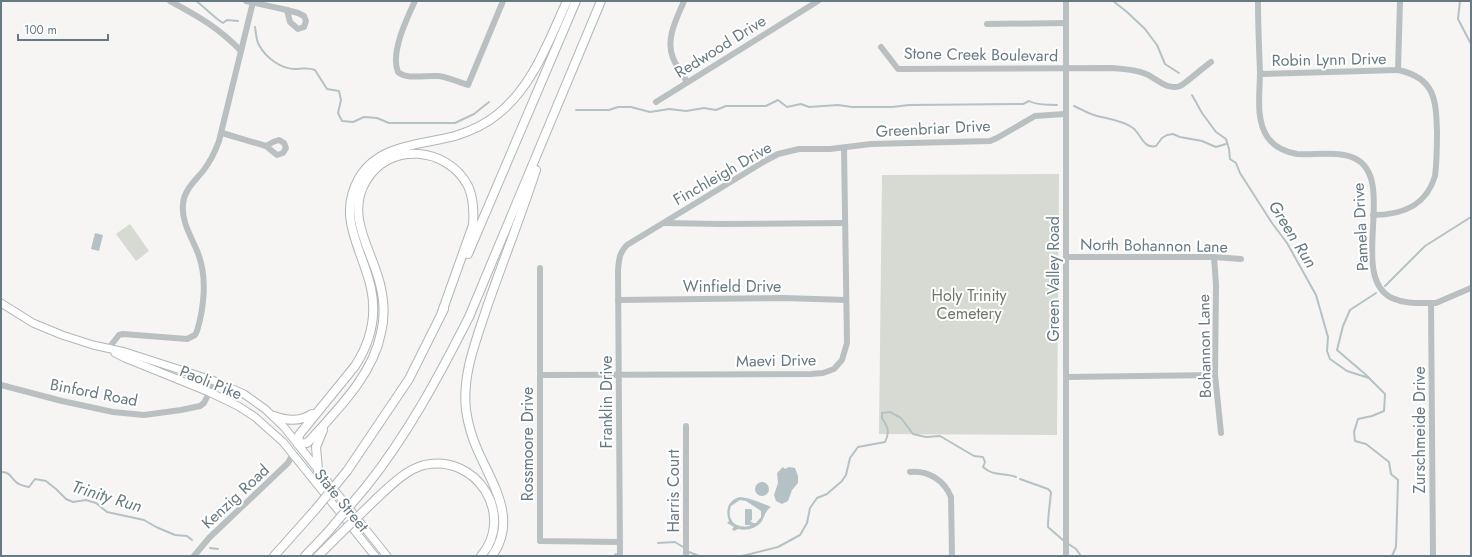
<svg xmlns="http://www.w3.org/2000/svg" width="1472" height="557" font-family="Jost,sans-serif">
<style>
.green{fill:#d6dad2}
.water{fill:#b5c2c5;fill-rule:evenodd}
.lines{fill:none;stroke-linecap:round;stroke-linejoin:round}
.stream{stroke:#b5c2c5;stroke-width:2}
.major-casing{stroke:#b0b6b9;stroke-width:9}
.highway-casing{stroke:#b0b5b7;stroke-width:10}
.minor{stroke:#bac0c2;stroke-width:6}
.major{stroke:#fff;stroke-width:7}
.highway{stroke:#fff;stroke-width:8}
.highway-bridge-casing{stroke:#b0b5b7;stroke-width:10;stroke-linecap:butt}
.highway-bridge{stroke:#fff;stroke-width:8}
.labels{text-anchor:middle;stroke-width:4;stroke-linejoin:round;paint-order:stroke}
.street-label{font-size:16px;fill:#677982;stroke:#fff}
.park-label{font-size:16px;fill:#6c7965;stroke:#fff}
.water-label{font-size:17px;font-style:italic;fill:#637a7e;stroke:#fff}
</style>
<rect width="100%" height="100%" fill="#f6f5f3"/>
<g class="green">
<polygon points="1059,174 1057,435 879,434 882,175"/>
<polygon points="130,224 149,251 136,261 116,234"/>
</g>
<g class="water">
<polygon points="95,233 103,235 99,251 91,249"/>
<polygon points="783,467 785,469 789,467 795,468 798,476 798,483 792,490 788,501 782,504 776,501 774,495 778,483 777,473"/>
<circle cx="762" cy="489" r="7"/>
<path d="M740,497C746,497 765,504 771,507C765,511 765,516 762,521C756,529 746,531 738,529L734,531L732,529L734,527L727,523L729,521C725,510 728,500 740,497ZM740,500L746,501L761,511V517L756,523H753L750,521L752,520V510L751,509H745V525H751L749,526C736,529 726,520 731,506Z"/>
</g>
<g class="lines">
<g class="stream">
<path d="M196,1C206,8 213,17 223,23L227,20L238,21"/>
<polyline points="1113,1 1127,12 1145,29 1157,45 1165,64 1179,73"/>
<polyline points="1460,1 1458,19 1471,44"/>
<path d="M255,27C256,32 256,40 259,45C266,58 282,70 297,69C305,69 307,67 315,70L327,89L339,91L341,100L338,113L342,121L353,122L364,117L377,118L389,123H455L474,114L489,102"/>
<polyline points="1192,95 1202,113 1216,132 1226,139 1229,149 1230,159 1236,163 1240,173 1272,223 1287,243 1316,295 1328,337 1327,351 1330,359 1347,371 1369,378"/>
<path d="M1074,106C1081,109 1087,113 1094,115C1107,119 1122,120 1133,128C1141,134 1143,149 1156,146L1162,138L1167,135L1173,134L1180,137L1202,141L1216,147L1226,144"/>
<path d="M576,110H609L618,107H631L650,112L669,109L686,111L704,108L716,110L726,106H766L778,100L787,107L801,104L809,107L838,105L852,107H892L909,105L1023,104L1029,101C1038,106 1047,104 1057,105"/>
<polyline points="1385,286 1425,246 1471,217"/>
<polyline points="1376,293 1350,310 1343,326 1337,350 1365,374 1385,394 1384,411 1372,416 1358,419 1354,432 1355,441 1366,444 1389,462 1391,474 1398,480 1396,547 1392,556"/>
<path d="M1,472C11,471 12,481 19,484C22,486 26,486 29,487L35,479L46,481L56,489L66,499L73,502L86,500L96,503L107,512L144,520L156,527L175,535L187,536L192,540"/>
<path d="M1020,479L1048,489L1051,492C1050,504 1048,515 1048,527L1064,541"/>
<polyline points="658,543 675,542 683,547"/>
<polyline points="1067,543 1076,549 1081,556"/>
<polyline points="210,548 218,549"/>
<polyline points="689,552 699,556"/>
<polyline points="614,556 616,554"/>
<path d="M742,556L778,547L800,535L807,523L810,508L817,498L827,494L842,481L846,475L850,458L858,447L885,442C890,432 888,427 882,418V413L890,412L901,418L913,434L926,437L940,436L974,456L983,457L985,462L983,467C994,477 1003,472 1016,477"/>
</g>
<defs>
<g id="major">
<polyline points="1,303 33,323 62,335 93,345 125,352 215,381 244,394 265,409 284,427 387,556"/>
<polyline points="115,353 125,358 209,392 238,406 255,417 283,442 375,556"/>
</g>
<g id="highway">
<polyline points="468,254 576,1"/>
<path d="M442,312L473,225C474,212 474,199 468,186C448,147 389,141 366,181C345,216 372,250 380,284C384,300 385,317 381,333C373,374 339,408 312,438L307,443L298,444L299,435L355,366C370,343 377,316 371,288C363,250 336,218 359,178C379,144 421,145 455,136C471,131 486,124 498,114C533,86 549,40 567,1"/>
<path d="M274,416C287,421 300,422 312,414"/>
<polyline points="318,470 316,447 323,430"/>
<polyline points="347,471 409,379 444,309"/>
<path d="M365,488C407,436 439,376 469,317L601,1"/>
<path d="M375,500C389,487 405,470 424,465C476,453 516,515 481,556"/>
<polyline points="274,556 315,510"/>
<polyline points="305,556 327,533"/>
<polyline points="318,556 333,541"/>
<path d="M492,556C518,520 493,485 478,451C472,438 468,424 466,410C462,374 476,341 487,307C503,261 521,216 536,170"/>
</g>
</defs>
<use href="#major" class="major-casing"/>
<use href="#highway" class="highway-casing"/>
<g class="minor">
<path d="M170,1C198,16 219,28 241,51"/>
<polyline points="246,1 287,10"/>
<path d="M415,1C407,18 390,53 398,72C407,80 426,75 438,76C448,77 458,82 468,85L503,1"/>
<path d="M684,1C677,18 665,39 673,58C676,66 682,74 687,82"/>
<polyline points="1066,1 1066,556"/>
<path d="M1258,1C1258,25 1259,48 1260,72C1260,92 1255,120 1268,138C1275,147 1286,152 1297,154C1314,155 1339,151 1354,158C1399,178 1347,276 1392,298C1405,304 1418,303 1431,303H1436L1471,288"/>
<polygon points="287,10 298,13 304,16 306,21 304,27 298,29 290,22"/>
<polyline points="987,24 1066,23"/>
<path d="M881,47L898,69L1112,68C1123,69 1135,69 1146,74C1156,78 1167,91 1180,86C1185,84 1205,66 1211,62"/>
<polyline points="1260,74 1398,70"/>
<polyline points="656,102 818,1"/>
<polyline points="222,133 266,146"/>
<polygon points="279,140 284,143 286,148 283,153 277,155 266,146 273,142"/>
<path d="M1373,215C1402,215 1426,206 1435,176C1437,161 1437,146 1437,132C1436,99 1435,78 1398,70L1400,1"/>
<polyline points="664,223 719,224 844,223"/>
<polyline points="1066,257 1214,257 1241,259"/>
<polyline points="1214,257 1216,285 1215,375 1221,433"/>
<polyline points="540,268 540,541 620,542"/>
<polyline points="618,300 784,298 846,300"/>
<polyline points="1431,303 1433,556"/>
<path d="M108,349L119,335L123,334L187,339L195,335L197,331C204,308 207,279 199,256C193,239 181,223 183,204C184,190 195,181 203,171C210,162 215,152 219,141L253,2"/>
<polyline points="541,375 811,374 823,373 834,369 842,360 847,343 844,148"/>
<polyline points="1067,377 1215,375"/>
<polyline points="1,385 62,401 113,412 144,415 181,410 200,406 204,403 215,381"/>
<polyline points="686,426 686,556"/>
<path d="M910,472C928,470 944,480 951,497L952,556"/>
<polyline points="194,556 209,538 288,463 293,454"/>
<path d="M620,556L618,270C619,260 619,253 627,245L765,161L778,154L799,149H830L871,144L990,141L997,138L1035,116L1065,114"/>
</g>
<use href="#major" class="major"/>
<use href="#highway" class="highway"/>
<defs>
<g id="highway-bridge">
<polyline points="315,510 347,471"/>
<polyline points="327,533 365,488"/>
<polyline points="333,541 375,500"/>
</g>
</defs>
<use href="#highway-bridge" class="highway-bridge-casing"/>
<use href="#highway-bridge" class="highway-bridge"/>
</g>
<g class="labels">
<g class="street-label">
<text transform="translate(720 46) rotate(-32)" y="6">Redwood Drive</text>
<text transform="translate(981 54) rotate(1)" y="6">Stone Creek Boulevard</text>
<text transform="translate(1329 59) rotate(-1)" y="6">Robin Lynn Drive</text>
<text transform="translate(933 128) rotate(-3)" y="6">Greenbriar Drive</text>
<text transform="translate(722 173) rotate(-30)" y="6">Finchleigh Drive</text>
<text transform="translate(1360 227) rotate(-93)" y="6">Pamela Drive</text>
<text transform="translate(1154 245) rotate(1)" y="6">North Bohannon Lane</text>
<text transform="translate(1053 279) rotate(-90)" y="6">Green Valley Road</text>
<text x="732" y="292">Winfield Drive</text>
<text transform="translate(1204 346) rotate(-91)" y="6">Bohannon Lane</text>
<text transform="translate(776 360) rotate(-1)" y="6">Maevi Drive</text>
<text transform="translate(211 382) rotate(22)" y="6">Paoli Pike</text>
<text transform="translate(94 392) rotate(11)" y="6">Binford Road</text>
<text transform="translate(606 402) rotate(-90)" y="6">Franklin Drive</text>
<text transform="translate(1419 430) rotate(-90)" y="6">Zurschmeide Drive</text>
<text transform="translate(527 444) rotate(-90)" y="6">Rossmoore Drive</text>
<text transform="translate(673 491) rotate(-90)" y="6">Harris Court</text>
<text transform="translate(235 496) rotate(-43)" y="6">Kenzig Road</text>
<text transform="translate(342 500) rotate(51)" y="6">State Street</text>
</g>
<g class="park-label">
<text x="969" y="301">Holy Trinity<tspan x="969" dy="18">Cemetery</tspan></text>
</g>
<g class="water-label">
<text transform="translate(1293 234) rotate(58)" y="6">Green Run</text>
<text transform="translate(107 496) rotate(17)" y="6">Trinity Run</text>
</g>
</g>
<rect width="1472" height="557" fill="none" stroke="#677982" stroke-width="4"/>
<path d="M18 34v6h90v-6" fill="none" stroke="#677982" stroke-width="2"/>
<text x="24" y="34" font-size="12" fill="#677982" stroke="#ffffff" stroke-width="3" paint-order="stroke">100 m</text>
</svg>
